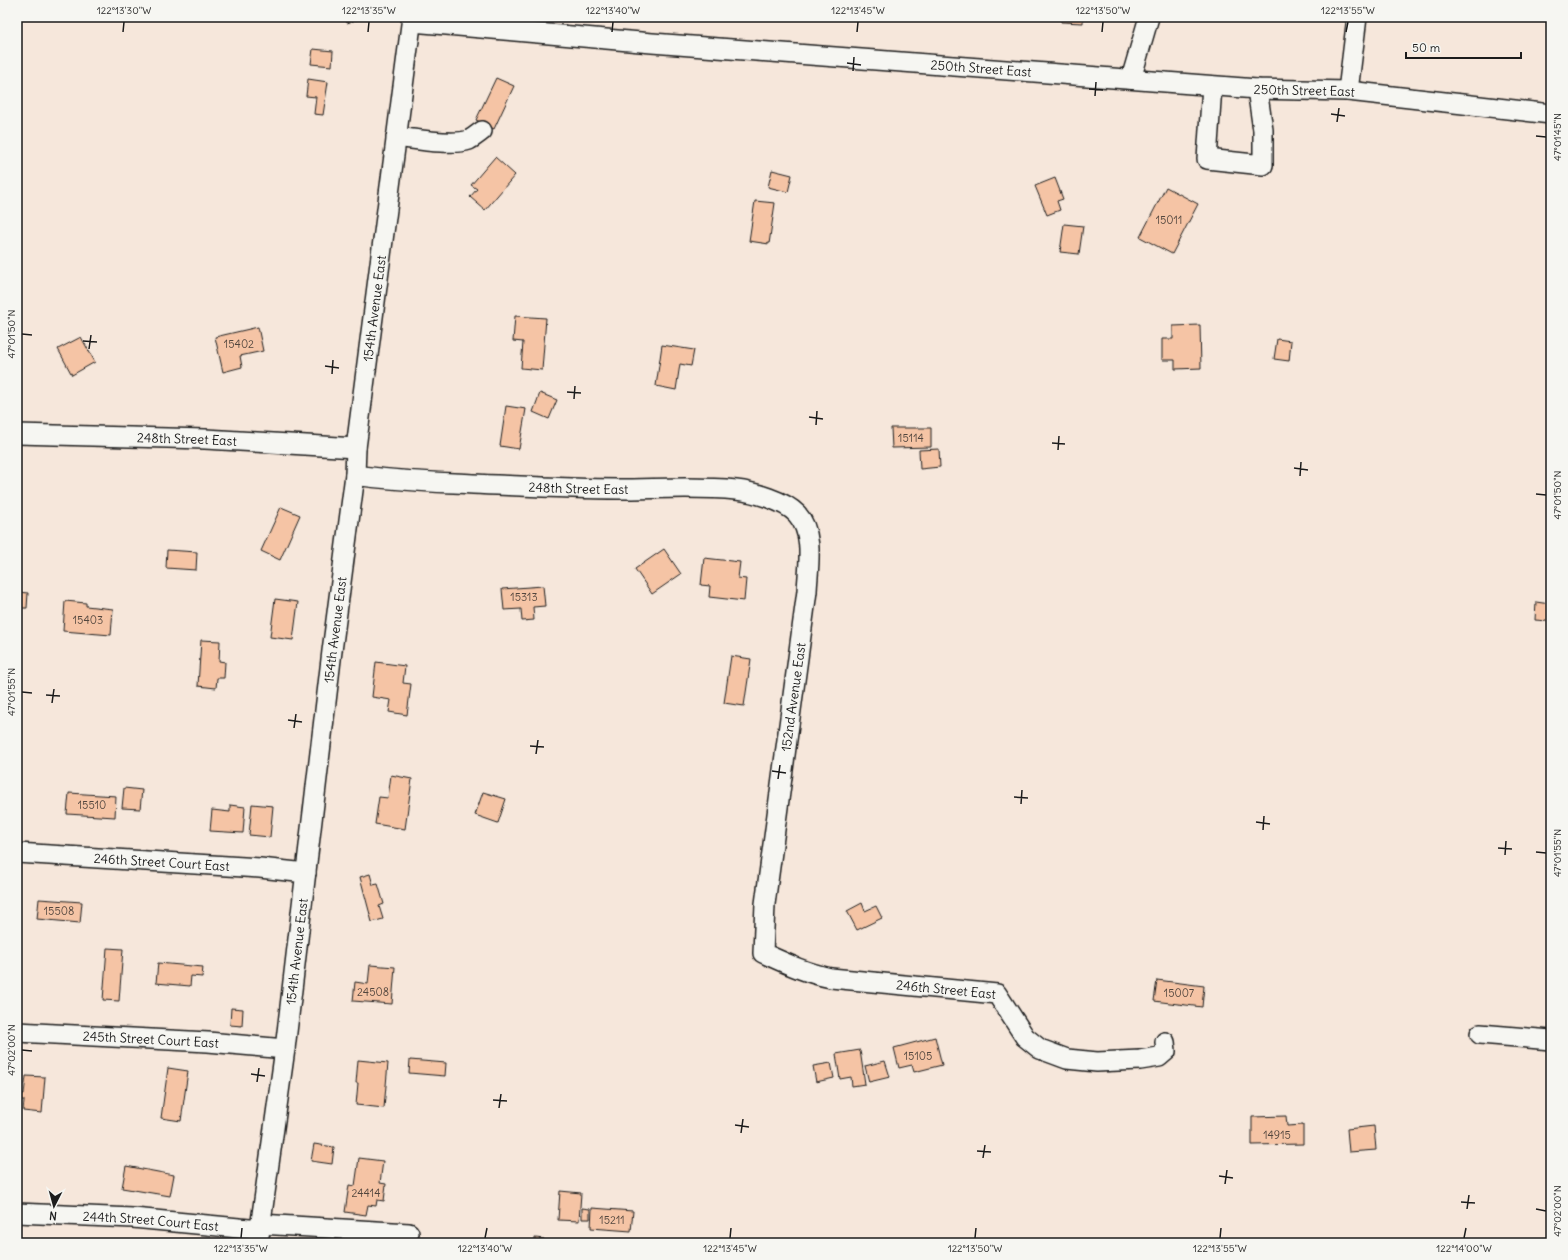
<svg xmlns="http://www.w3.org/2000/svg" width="1568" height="1260" font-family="Delius,sans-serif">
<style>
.building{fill:#f5c4a5;stroke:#1c1c1c}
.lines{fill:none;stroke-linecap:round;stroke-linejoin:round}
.minor-casing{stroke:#1c1c1c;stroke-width:22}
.minor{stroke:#f6f6f2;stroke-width:19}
.ticks{fill:none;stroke:#1c1c1c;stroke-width:1.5}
.labels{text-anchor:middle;stroke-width:3.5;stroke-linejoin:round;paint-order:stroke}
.number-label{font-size:11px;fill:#52463e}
.street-label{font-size:13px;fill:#1c1c1c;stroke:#f6f6f2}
.neatline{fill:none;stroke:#1c1c1c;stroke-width:1.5}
.ticks-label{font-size:10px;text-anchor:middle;fill:#1c1c1c}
</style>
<rect width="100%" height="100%" fill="#f6e7db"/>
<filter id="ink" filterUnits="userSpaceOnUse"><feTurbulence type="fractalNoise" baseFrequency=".025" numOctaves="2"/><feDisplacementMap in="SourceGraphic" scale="8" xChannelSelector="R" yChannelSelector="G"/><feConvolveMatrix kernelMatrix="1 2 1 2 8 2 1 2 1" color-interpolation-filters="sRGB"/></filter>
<g filter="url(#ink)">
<g class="building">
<polygon points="345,17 365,17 347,23"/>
<polygon points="1061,17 1083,17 1083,23 1061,22"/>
<polygon points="313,49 333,51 332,66 311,64"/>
<polygon points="496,78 514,86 494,129 476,120"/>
<polygon points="308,79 328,82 323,115 314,114 316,97 306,96"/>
<polygon points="495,157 515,175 485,210 470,197 477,189 471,185"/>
<polygon points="772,170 792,175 788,192 768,187"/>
<polygon points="1055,178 1063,199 1057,201 1060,210 1047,215 1035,186"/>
<polygon points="1166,187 1198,204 1172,254 1140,237"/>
<polygon points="755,201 775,203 769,244 749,241"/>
<polygon points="1064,224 1083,226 1079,254 1060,252"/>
<polygon points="515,316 546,318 542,370 521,368 523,342 513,341"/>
<polygon points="1200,325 1201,368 1175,369 1175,360 1162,360 1162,339 1173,339 1173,326"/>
<polygon points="258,327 263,351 240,356 242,367 223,372 215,337"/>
<polygon points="81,337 95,362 72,375 58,349"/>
<polygon points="1277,339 1291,341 1289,361 1274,359"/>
<polygon points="662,345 694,350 691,366 680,364 676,390 656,386"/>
<polygon points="540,393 557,400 549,419 533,412"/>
<polygon points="506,406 526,409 519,449 500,446"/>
<polygon points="891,428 931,428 931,447 892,448"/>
<polygon points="939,449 940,467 920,469 919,450"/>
<polygon points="281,507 300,515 280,560 261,551"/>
<polygon points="664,549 681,574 652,594 635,569"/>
<polygon points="167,550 197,552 196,570 166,568"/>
<polygon points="704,558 740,562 738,578 746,579 744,601 709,597 710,586 701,585"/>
<polygon points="543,586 545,606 533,607 534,620 522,621 521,609 504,610 502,589"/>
<polygon points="17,592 28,593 27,608 17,608"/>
<polygon points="275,599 298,602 293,640 270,637"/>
<polygon points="65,601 86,603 86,606 113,609 111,635 63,631"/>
<polygon points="1536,602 1550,604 1548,621 1535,620"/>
<polygon points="201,640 220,641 219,661 225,662 224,678 217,678 216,688 198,686"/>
<polygon points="731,656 751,659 744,706 724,703"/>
<polygon points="376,662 405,666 403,683 411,684 407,715 389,712 391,700 372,697"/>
<polygon points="391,775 412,779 405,829 375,824 379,797 388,798"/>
<polygon points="124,788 142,790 140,809 122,808"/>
<polygon points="483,792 506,799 498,823 475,815"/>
<polygon points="69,793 116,796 115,817 67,814"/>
<polygon points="252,804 273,806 270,837 249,835"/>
<polygon points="230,805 245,807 243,833 210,831 212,810 230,812"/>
<polygon points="370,874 373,885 378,884 384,904 379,906 383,919 372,922 360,877"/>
<polygon points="39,899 82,902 80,923 37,919"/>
<polygon points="862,903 865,911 876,906 882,918 857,930 847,911"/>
<polygon points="107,948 123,949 119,1001 103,1000"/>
<polygon points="158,963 203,967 202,977 191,976 190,986 156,983"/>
<polygon points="370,965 395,967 392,1004 353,1001 355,982 368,984"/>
<polygon points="1157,980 1204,986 1202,1007 1154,1001"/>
<polygon points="231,1008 243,1009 242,1026 230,1025"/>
<polygon points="935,1037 942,1065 914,1072 912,1065 899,1068 894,1048"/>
<polygon points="860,1050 865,1084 852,1086 851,1077 840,1079 836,1054"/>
<polygon points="358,1060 388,1063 384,1108 356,1105 358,1083 356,1083"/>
<polygon points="410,1060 446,1063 445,1076 409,1073"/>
<polygon points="885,1061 890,1077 869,1082 865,1066"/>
<polygon points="831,1063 834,1078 816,1082 813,1066"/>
<polygon points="168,1068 188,1071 181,1121 161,1118"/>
<polygon points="26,1076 45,1077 42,1113 23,1111 24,1100 18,1100 19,1093 24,1094"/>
<polygon points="1551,1102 1551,1111 1547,1105"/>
<polygon points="1286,1116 1287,1126 1303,1125 1303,1144 1252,1145 1252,1117"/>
<polygon points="1374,1126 1376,1150 1349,1152 1347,1129"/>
<polygon points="314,1144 334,1147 332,1164 311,1161"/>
<polygon points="359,1158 383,1161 380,1183 386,1184 384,1201 377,1200 376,1206 368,1205 366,1215 345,1212 349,1185 355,1186"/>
<polygon points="126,1166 174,1175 170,1196 122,1188"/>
<polygon points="560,1191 581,1193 579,1221 558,1220"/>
<polygon points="582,1208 590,1209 590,1219 582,1219"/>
<polygon points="592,1208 633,1211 631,1231 591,1228"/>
<polygon points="535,1238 544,1239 544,1243 535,1243"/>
</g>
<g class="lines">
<defs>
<g id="minor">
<path id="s1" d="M412,22L652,43L1257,89L1348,91L1551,114"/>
<polyline points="1131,79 1149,17"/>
<polyline points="1212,86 1207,159 1263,165 1263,130 1257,89"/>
<polyline points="1348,91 1357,17"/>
<path d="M396,137C414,139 453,146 469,140C473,138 478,134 482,131"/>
<path id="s2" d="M17,434L205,439L356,448"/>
<path id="s3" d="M355,475C394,481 433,482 473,484C521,486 570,489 618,489C657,489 697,486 736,490C754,492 785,501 797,514C815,534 808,567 807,591L765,904L763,953C785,963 806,973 831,978L997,994L1025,1037L1040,1049L1067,1059L1097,1062L1140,1060L1159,1057L1166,1051L1165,1042"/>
<path id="s4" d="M17,853L260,868L306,873"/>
<path id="s5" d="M17,1032L208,1042L285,1049"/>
<polyline points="1480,1034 1551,1040"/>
<path id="s6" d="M17,1213L133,1218L260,1230"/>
<polyline points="260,1224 409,1233"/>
<path id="s7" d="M258,1243L285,1049L332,651L355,475L356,448L412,17"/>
</g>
</defs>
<use href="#minor" class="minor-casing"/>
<use href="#minor" class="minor"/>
</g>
</g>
<path class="ticks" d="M123,32L124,22M368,32L369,22M612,32L613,22M857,32L858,22M1102,32L1103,22M1346,32L1348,22M847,63L861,65M853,71L854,57M1089,89L1103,90M1095,96L1096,82M1331,114L1345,116M1337,122L1339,108M1536,136L1546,137M22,334L32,335M83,341L97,342M89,349L91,335M325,366L339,368M332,374L333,360M567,392L581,393M574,399L575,386M809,417L823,419M816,425L817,411M1052,443L1065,444M1058,450L1059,436M1294,468L1308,470M1300,476L1301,462M1536,494L1546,495M22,692L32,693M46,695L60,696M52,703L54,689M288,720L302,722M294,728L296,714M530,746L544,747M536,754L538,740M772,771L786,773M778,779L780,765M1014,797L1028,798M1021,804L1022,790M1256,822L1270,824M1263,830L1264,816M1498,848L1512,849M1536,852L1546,853M1505,855L1506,841M22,1050L32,1051M251,1074L265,1076M257,1082L259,1068M493,1100L507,1101M499,1108L501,1094M735,1125L749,1127M741,1133L743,1119M977,1151L991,1152M983,1158L985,1145M1219,1176L1233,1178M1225,1184L1227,1170M1461,1202L1475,1203M1467,1209L1469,1195M1536,1209L1546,1211M241,1238L242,1228M485,1238L487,1228M730,1238L731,1228M975,1238L976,1228M1220,1238L1221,1228M1464,1238L1466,1228"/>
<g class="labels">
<g class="number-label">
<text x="1169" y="224">15011</text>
<text x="239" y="348">15402</text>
<text x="911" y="442">15114</text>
<text x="524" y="601">15313</text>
<text x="88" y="624">15403</text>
<text x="92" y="809">15510</text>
<text x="59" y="915">15508</text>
<text x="373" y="996">24508</text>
<text x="1179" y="997">15007</text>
<text x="918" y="1060">15105</text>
<text x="1277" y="1139">14915</text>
<text x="366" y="1197">24414</text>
<text x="612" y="1224">15211</text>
</g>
<g class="street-label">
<text dy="5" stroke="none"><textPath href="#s1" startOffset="571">250th Street East</textPath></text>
<text dy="5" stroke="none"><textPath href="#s1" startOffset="895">250th Street East</textPath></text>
<text dy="5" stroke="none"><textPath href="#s7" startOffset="942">154th Avenue East</textPath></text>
<text dy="5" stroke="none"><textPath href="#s2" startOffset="170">248th Street East</textPath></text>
<text dy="5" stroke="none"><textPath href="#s3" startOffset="224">248th Street East</textPath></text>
<text dy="5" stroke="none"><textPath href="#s7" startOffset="618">154th Avenue East</textPath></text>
<text transform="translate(793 697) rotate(-82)" y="5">152nd Avenue East</text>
<text dy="5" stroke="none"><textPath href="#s4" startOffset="145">246th Street Court East</textPath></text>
<text dy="5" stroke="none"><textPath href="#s7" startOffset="294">154th Avenue East</textPath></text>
<text dy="5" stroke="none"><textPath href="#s3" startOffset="1081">246th Street East</textPath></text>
<text dy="5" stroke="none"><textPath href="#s5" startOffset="134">245th Street Court East</textPath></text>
<text dy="5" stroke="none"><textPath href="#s6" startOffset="134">244th Street Court East</textPath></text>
</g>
</g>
<rect width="1568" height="1260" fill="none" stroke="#f6f6f2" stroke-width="44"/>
<g transform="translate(54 1206) rotate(186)" stroke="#f6f6f2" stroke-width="3" paint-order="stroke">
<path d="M0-3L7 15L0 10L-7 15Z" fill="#1c1c1c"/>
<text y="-6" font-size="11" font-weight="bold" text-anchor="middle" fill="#1c1c1c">N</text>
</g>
<path d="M1406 52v6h115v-6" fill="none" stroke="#1c1c1c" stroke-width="2"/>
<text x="1412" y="52" font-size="12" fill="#1c1c1c" stroke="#f6f6f2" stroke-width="3" paint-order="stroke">50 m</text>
<rect x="22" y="22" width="1524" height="1216" class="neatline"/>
<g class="ticks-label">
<text x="124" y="14">122°13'30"W</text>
<text x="369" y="14">122°13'35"W</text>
<text x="613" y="14">122°13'40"W</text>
<text x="858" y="14">122°13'45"W</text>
<text x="1103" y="14">122°13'50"W</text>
<text x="1348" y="14">122°13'55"W</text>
<text transform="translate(1557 137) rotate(-90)" y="4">47°01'45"N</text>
<text transform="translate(11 334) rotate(-90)" y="4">47°01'50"N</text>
<text transform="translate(1557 495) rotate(-90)" y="4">47°01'50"N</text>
<text transform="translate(11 692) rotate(-90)" y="4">47°01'55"N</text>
<text transform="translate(1557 853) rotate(-90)" y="4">47°01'55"N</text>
<text transform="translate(11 1050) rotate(-90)" y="4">47°02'00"N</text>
<text transform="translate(1557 1211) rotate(-90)" y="4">47°02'00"N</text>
<text x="241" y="1252">122°13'35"W</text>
<text x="485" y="1252">122°13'40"W</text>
<text x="730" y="1252">122°13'45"W</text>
<text x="975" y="1252">122°13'50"W</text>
<text x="1220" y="1252">122°13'55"W</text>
<text x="1464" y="1252">122°14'00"W</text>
</g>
</svg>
